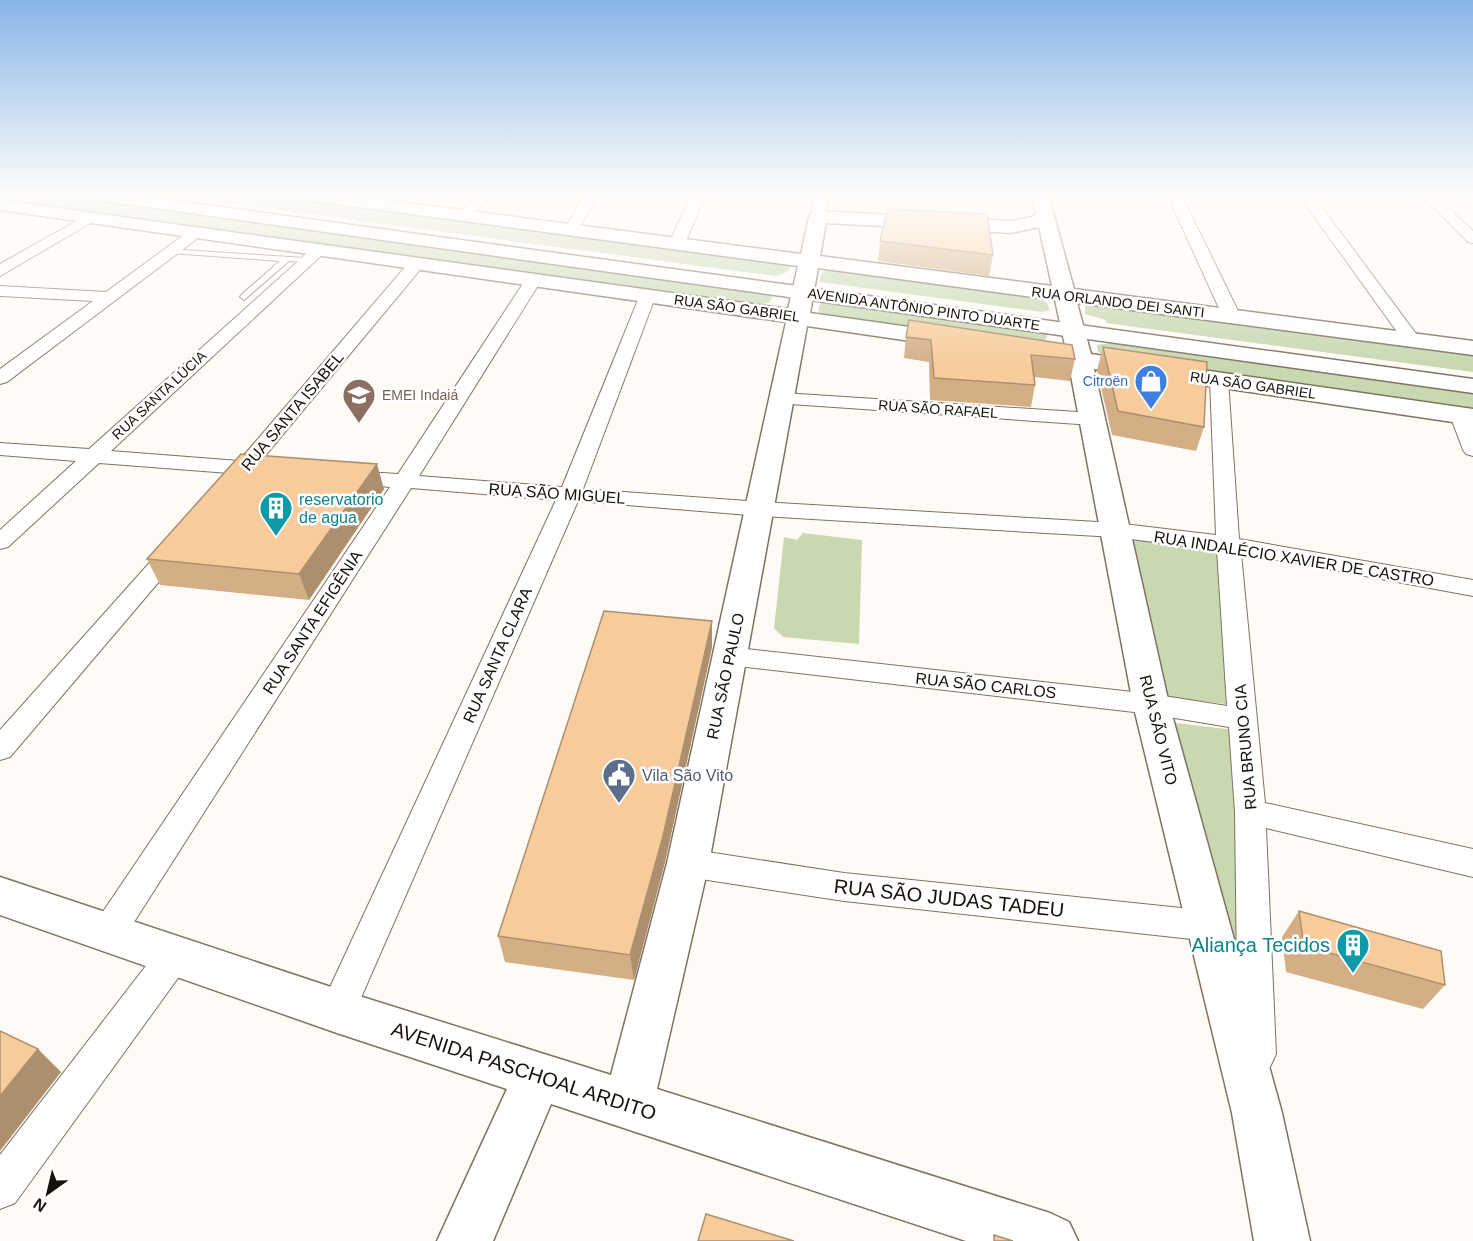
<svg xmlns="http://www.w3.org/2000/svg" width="1473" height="1241" font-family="Helvetica,sans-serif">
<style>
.green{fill:#c8d8b1}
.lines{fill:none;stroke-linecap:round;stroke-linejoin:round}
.lane-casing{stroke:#817262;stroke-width:2}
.street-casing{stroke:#817262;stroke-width:2}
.secondary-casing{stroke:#817262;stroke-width:3}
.primary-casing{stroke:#817262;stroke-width:3}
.path{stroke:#938f8a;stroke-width:2;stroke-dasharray:3 3;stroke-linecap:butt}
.lane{fill:#fff;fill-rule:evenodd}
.street{fill:#fff;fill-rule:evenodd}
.secondary{fill:#fff;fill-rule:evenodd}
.primary{fill:#fff;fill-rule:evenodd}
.wall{fill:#d4af86}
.shaded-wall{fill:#ad8f6d}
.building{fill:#f7cc9c;stroke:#ad8f6d;stroke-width:1.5}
.labels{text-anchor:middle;stroke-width:5;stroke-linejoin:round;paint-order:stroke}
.far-street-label{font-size:14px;fill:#16110a;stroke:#fff}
.far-shop-label{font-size:14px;fill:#366cbe;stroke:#fff;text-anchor:end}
.far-education-label{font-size:14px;fill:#785e54;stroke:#fff;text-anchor:start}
.street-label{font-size:16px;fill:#16110a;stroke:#fff}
.culture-label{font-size:16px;fill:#0d838f;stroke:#fff;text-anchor:start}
.service-label{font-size:16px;fill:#4e5e75;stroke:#fff;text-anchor:start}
.near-street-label{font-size:20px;fill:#16110a;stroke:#fff}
.near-culture-label{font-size:20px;fill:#0d838f;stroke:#fff;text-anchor:end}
</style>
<rect width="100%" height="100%" fill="#fefbf7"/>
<g class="green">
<polygon points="0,194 67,194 371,235 394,243 432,248 464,248 761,289 773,295 770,302 759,305 0,201"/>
<polygon points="158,194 267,194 787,262 790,267 787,272 776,276"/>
<polygon points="832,268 1035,295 1047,303 1050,310 1042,312 820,282 820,276 825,270"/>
<polygon points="822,298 1047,331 1047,337 1040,345 821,314 818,310"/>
<polygon points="1088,305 1102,307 1103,305 1473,353 1473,372 1106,323 1106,320 1085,314 1085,307"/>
<polygon points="1112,341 1473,390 1473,410 1114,359 1098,352 1097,345 1111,343"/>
<polygon points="803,533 862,540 859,644 783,637 774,628 784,537 797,540"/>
<polygon points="1129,537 1221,551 1233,705 1162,696"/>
<polygon points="1176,723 1234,730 1251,1069 1216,931"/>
</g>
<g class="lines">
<defs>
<polygon id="lane" points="167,249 305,258 309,260 305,262 289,261 244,300 240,297 241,295 280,261 170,253 167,253"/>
<g id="street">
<polygon points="369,194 384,194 372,205 362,205 360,202"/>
<polygon points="477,194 491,194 469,219 459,219 457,216 459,213"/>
<polygon points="585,194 599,194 576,233 566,233 564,230"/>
<polygon points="692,194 706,194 685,243 682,246 672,246 669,243"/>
<polygon points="815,194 829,194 825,217 818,221 811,217"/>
<polygon points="1167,194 1181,194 1241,317 1238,321 1226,321 1223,317"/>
<polygon points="1298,194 1312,194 1417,335 1420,339 1417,343 1405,343"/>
<polygon points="1420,194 1434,194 1473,231 1473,243 1468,242"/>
<polygon points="1438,194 1473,194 1473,199 1445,198"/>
<polygon points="89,214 96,218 94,221 0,276 0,264"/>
<polygon points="197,228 202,229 204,232 202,235 7,382 0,384 0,369 93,301 0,296 0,286 106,292 192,229"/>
<path d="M320,244L328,249L325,252L111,451L239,461L412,259H424L426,262L424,265L260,462L273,464L276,469L273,474H250C243,483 239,485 228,483L225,478L229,473L99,463L8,547L0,549V530L76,461L0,455V443L89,449L315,246Z"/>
<polygon points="534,274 542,279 419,476 562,487 640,295 648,290 656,295 583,489 761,502 1115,523 1216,535 1210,380 1212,376 1226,376 1228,380 1239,539 1473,580 1473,596 1241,553 1265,803 1473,849 1473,877 1266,828 1276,1054 1270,1067 1257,1072 1244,1067 1238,1054 1235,812 1229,727 1151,714 729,665 720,663 716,656 720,649 729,647 1151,694 1227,706 1217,550 1115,537 761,516 578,501 350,1023 337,1028 324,1023 319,1011 556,500 411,488 120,944 108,948 96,944 91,933 96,922 390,487 341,482 338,477 341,472 349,471 398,474 526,279"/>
<polygon points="783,393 1093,413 1100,415 1103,419 1100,423 1093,425 776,403 773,399 776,395"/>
<polygon points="1460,409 1467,411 1473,423 1473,456 1466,454 1463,450 1450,415 1453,411"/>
<polygon points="177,539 185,541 189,546 185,551 10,757 0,760 0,730 169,541"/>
<polygon points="688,849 844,873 1210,911 1222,915 1227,926 1222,937 1210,941 844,901 688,877 677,873 672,863 677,853"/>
<polygon points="174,940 186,945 191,956 186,967 15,1203 0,1209 0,1155 162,945"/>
</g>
<path id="secondary" d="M290,194H337L801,254L809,217L811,213L818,211L1011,221L1032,217L1036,214L1032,197L1034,194H1048L1074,289L1473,341V355L1077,303L1091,354L1473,409V425L1094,369L1169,704L1282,1113L1310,1241H1254L1232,1113L1133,704L1069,365L1021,357L1017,352L1021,347L1029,345L1066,350L1055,300L818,268L810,313L952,333L960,335L963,340L960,345L952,347L807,326L709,863L657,1089L1050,1213L1069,1222L1078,1241H966L551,1104L493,1241H437L507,1089L337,1033L0,915V877L337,989L611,1075L667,863L786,322L0,210V200L788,309L798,266L299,199L293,198ZM826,223L1011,233L1039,227L1052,286L820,256Z"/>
<polygon id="primary" points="81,194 126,194 1473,379 1473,393 90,199 84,198"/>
</defs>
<use href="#lane" class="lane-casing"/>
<use href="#street" class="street-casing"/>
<use href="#secondary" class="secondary-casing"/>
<use href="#primary" class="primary-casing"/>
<polyline class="path" points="224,194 283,201"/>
<use href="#lane" class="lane"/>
<use href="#street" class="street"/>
<use href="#secondary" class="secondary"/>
<use href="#primary" class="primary"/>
</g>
<g class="wall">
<polygon points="880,241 993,255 989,276 878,261"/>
<polygon points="906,337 1075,359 1070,381 1034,377 1035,385 1031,407 930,400 929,362 904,358"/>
<polygon points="1103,347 1204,427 1196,451 1112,435 1097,370"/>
<polygon points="384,489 309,600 160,585 147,559"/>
<polygon points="712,647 665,862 634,980 505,962 498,936"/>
<polygon points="1299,911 1445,985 1423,1009 1286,972 1282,937"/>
</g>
<g class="shaded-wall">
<polygon points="377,464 384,489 309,600 299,574"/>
<polygon points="712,621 712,647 665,862 634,980 630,955"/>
<polygon points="38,1049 61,1072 0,1151 0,1096"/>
</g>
<g class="building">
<polygon points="888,209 987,214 993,255 880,241"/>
<polygon points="909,320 1072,345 1075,359 1031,355 1035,385 934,378 931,340 906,337"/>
<polygon points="1103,347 1207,362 1204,427 1118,411"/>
<polygon points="241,454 377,464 299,574 147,559"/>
<polygon points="604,611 712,621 663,836 630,955 498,936"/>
<polygon points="1299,911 1441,951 1445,985 1304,946"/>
<polygon points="0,1031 38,1049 0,1096"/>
<polygon points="706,1214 794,1241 698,1241"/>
<polygon points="994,1235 1013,1241 994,1241"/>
</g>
<linearGradient id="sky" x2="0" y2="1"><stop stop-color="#87b5e8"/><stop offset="0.53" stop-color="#fffdfb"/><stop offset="1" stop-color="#fffdfb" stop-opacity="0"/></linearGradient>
<rect width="1473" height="367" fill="url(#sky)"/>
<defs>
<symbol id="shop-pin" viewBox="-11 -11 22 30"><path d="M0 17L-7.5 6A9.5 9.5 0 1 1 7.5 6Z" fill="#3f7fe0" stroke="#fff"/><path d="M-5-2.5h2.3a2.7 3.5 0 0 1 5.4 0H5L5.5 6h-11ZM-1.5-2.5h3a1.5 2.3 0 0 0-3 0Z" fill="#fff"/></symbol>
<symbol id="school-pin" viewBox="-11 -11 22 30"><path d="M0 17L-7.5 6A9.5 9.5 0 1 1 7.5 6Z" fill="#8d6e63" stroke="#fff"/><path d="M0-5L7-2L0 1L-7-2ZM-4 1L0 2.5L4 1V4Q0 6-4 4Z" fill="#fff"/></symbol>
<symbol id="building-pin" viewBox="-11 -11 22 30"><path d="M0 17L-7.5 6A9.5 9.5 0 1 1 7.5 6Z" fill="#0f9aa8" stroke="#fff"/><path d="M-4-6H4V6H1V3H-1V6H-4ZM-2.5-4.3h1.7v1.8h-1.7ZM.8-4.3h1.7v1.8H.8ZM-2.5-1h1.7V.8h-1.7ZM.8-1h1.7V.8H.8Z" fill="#fff"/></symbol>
<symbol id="civic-pin" viewBox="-11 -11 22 30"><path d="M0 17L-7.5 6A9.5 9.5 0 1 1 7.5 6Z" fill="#5c6f8a" stroke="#fff"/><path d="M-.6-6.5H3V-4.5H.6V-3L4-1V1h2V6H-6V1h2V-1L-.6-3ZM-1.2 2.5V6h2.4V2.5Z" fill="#fff"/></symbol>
</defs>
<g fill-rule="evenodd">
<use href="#shop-pin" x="1132" y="362" width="38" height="52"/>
<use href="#school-pin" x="340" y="376" width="38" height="52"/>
<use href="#building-pin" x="257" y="489" width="38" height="52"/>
<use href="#civic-pin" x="600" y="756" width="38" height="52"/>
<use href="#building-pin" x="1334" y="926" width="38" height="52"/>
</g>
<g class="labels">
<g class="far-street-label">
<text transform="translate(1118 302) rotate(7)" y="5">RUA ORLANDO DEI SANTI</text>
<text transform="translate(737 308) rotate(8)" y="5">RUA SÃO GABRIEL</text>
<text transform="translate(924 309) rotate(8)" y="5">AVENIDA ANTÔNIO PINTO DUARTE</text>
<text transform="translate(1253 385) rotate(8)" y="5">RUA SÃO GABRIEL</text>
<text transform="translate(159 395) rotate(-43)" y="5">RUA SANTA LÚCIA</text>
<text transform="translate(938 409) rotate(4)" y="5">RUA SÃO RAFAEL</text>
</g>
<g class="far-shop-label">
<text x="1128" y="386">Citroën</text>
</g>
<g class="far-education-label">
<text x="382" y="400">EMEI Indaiá</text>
</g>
<g class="street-label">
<text transform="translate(292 411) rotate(-50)" y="6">RUA SANTA ISABEL</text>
<text transform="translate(557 493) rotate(4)" y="6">RUA SÃO MIGUEL</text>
<text transform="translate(1294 558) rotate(9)" y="6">RUA INDALÉCIO XAVIER DE CASTRO</text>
<text transform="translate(312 622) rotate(-57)" y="6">RUA SANTA EFIGÊNIA</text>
<text transform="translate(497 655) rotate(-66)" y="6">RUA SANTA CLARA</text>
<text transform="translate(725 676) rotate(-78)" y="6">RUA SÃO PAULO</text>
<text transform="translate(986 685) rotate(6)" y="6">RUA SÃO CARLOS</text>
<text transform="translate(1159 730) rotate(76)" y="6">RUA SÃO VITO</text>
<text transform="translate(1245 747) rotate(-95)" y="6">RUA BRUNO CIA</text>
</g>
<g class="culture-label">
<text x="299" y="505">reservatorio<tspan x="299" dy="18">de agua</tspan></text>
</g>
<g class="service-label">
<text x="642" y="781">Vila São Vito</text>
</g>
<g class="near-street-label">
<text transform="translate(949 898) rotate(6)" y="7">RUA SÃO JUDAS TADEU</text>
<text transform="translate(524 1071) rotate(18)" y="7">AVENIDA PASCHOAL ARDITO</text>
</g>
<g class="near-culture-label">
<text x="1330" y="952">Aliança Tecidos</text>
</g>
</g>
<g transform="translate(48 1193) rotate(214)" stroke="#ffffff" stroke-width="4.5" paint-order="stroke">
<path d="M0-4.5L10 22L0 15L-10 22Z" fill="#16110a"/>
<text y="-9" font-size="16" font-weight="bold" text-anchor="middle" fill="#16110a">N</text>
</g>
</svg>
